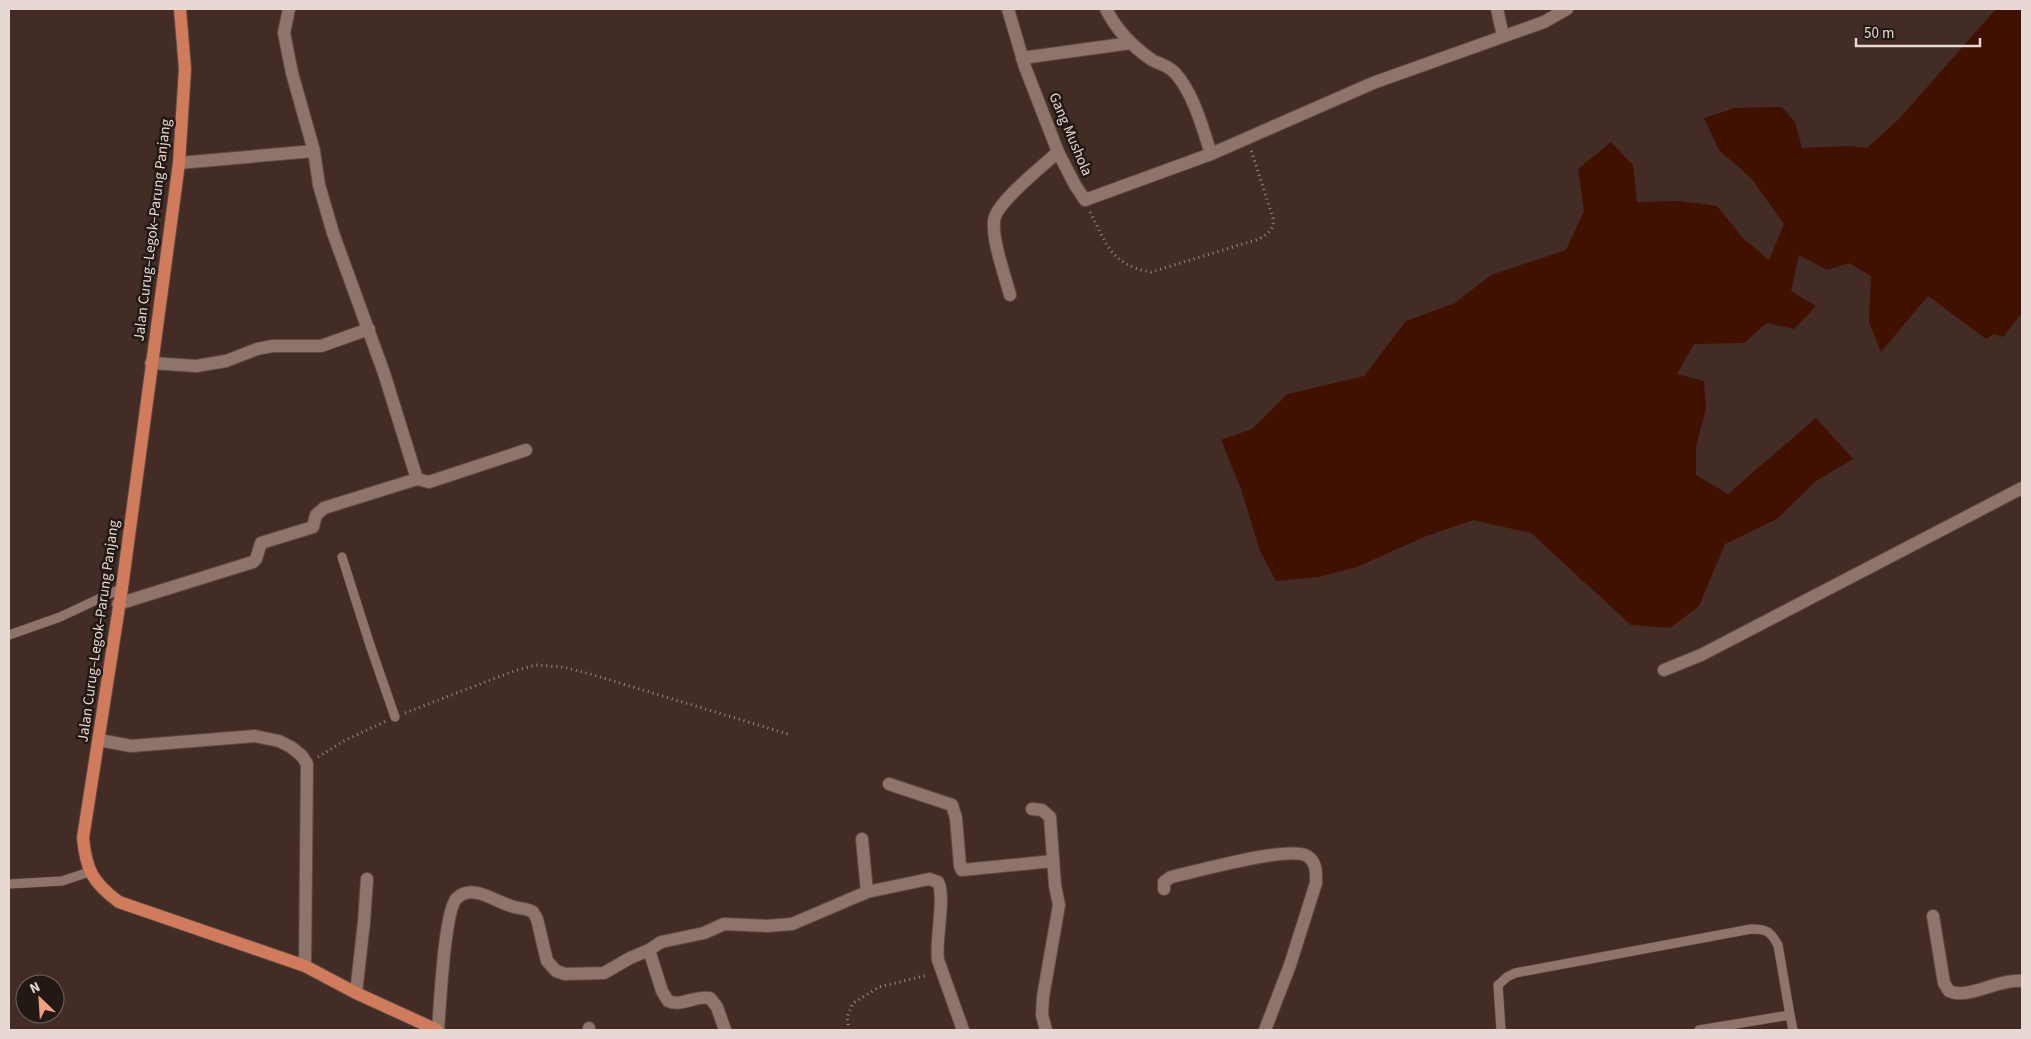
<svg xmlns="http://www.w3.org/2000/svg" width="2031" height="1039" font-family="'Source Sans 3',sans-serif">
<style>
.water{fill:#401000}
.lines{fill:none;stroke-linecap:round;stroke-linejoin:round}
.service-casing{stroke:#5e4b44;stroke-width:10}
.minor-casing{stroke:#5e4b44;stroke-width:14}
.primary-casing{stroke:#5e4b44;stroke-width:14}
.path{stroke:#9d8a84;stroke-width:3;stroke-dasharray:1 4;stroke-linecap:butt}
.service{stroke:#8e746b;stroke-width:9}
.minor{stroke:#8e746b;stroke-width:12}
.primary{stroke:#d17b5d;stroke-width:12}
.labels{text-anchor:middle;stroke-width:5;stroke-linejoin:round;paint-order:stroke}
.street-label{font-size:15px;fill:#e7d8d3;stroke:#221814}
</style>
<rect width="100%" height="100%" fill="#432c25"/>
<polygon class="water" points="1996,9 2022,9 2022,313 2003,337 1994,334 1986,339 1928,296 1881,352 1869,322 1871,276 1849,263 1827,270 1799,255 1791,291 1816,306 1794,329 1767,323 1744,343 1694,344 1677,374 1704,381 1706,409 1696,446 1696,475 1728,494 1816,418 1853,459 1816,481 1777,519 1725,544 1699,606 1670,628 1631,625 1531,533 1473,520 1424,537 1357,567 1319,577 1276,581 1260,551 1241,489 1221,440 1252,429 1288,394 1364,376 1406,321 1455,303 1491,275 1566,250 1584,211 1578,169 1611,142 1633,165 1637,202 1679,201 1717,206 1743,238 1769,260 1784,224 1751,178 1719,150 1704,118 1735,108 1782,107 1795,122 1802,148 1848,146 1867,148 1899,119"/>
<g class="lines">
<defs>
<g id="service">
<polyline points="342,557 370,645 395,717"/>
<polyline points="9,635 60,617 122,588"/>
<polyline points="9,884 62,881 89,872"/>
<path d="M1501,1030L1498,985L1507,977L1515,973L1751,929C1767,929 1770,931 1778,945L1790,1015"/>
<polyline points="1699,1030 1790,1015 1793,1030"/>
</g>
<g id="minor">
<polyline points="289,9 284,33 292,73 314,151 319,185 333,233 384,373 417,479 429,482 526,450"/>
<polyline points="1008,9 1025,67 1058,152 1075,185 1085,200 1211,154"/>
<path d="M1106,9C1116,29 1133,47 1152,60C1160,64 1169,66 1175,73C1193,92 1203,129 1211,154L1373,83L1544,22L1567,9"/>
<polyline points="1497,9 1503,36"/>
<polyline points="1022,58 1131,43"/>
<polyline points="179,163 314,151"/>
<path d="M1010,295C1005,276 992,240 994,221C995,203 1044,165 1058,152"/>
<polyline points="151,363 196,366 226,361 257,349 272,346 321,346 369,329"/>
<polyline points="118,604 253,562 256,559 261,543 313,527 316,515 324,508 417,479"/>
<polyline points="1664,670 1701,655 2022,488"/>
<polyline points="99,740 131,746 255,736 279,741 291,747 302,756 307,764 305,966"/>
<polyline points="889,784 952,805 956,818 960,866 962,870 1053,861"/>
<polyline points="1032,809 1042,810 1050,817 1055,885 1059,905 1043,997 1042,1015 1046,1030"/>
<polyline points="862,839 867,892"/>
<path d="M1164,889V882L1171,877C1195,872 1288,845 1307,856C1317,862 1316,873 1316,883L1290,965L1265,1030"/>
<path d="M1933,916L1944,983L1949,991C1968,1000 2000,978 2022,981"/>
<polyline points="356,993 364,922 367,879"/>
<path d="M438,1030C440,1008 444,910 457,898C473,883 496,902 511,906C519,909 526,908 533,912L537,919L547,961L556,971L565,974L604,973L630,958L649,950"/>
<polyline points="589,1030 589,1028"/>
<path d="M725,1030L717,1007L710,998C696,995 682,1007 668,1001L662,991L649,950L661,942L704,933L724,924L767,926L792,924L867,892L929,879L938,882C946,896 935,940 938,960L963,1030"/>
</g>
<path id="primary" d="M180,9L185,69L179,163L122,588L83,838C86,870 93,883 119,902L305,966L356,993L437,1030"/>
</defs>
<use href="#service" class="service-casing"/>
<use href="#minor" class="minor-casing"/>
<use href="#primary" class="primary-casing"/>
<g class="path">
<path d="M1090,212C1107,245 1111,265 1151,272L1259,239C1268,234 1274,230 1273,218L1251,150"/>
<polyline points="405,713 514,671 536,665 563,667 590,674 791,735"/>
<polyline points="318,757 342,742 386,721"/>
<polyline points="849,1030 847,1017 853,1003 879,987 928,975"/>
</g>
<use href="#service" class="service"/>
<use href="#minor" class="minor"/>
<use href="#primary" class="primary"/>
</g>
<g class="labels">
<g class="street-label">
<text transform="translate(1071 134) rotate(67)" y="5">Gang Mushola</text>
<text transform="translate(152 230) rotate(-83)" y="5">Jalan Curug–Legok–Parung Panjang</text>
<text transform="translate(98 631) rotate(-82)" y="5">Jalan Curug–Legok–Parung Panjang</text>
</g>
</g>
<rect width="2031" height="1039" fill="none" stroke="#e7d8d3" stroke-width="20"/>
<g transform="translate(40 999) rotate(335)"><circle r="24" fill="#221814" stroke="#716560"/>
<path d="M0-4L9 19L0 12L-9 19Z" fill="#f39f83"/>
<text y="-8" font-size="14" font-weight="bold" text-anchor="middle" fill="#e7d8d3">N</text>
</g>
<path d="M1856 38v8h124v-8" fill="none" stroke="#e7d8d3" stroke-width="2.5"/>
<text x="1864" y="38" font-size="15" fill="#e7d8d3" stroke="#221814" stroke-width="4" paint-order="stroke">50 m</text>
</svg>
